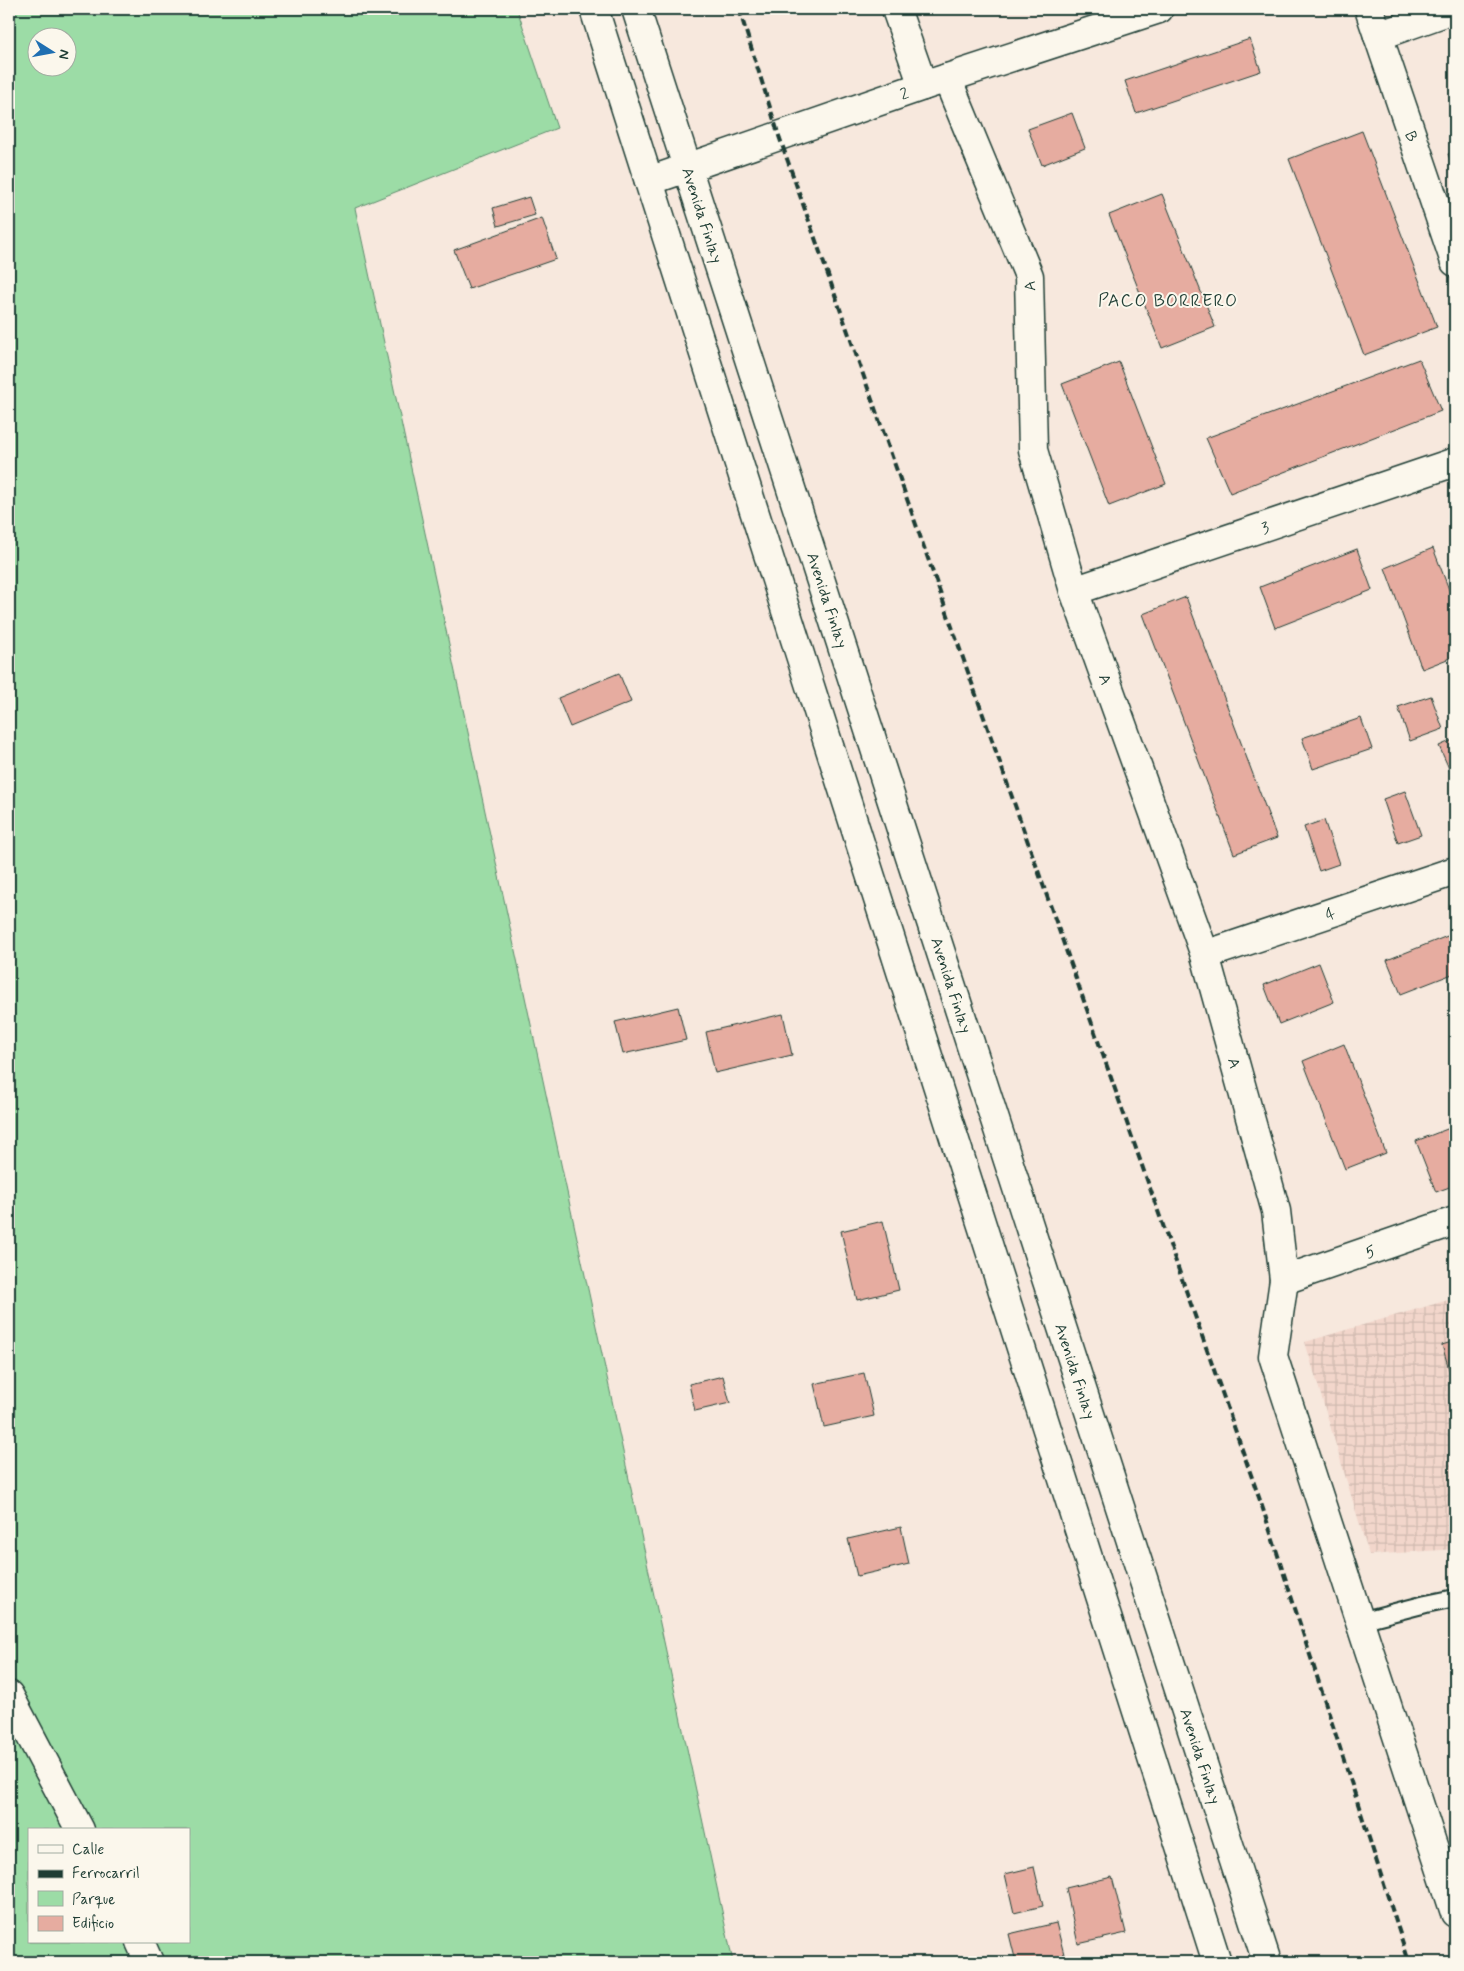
<svg xmlns="http://www.w3.org/2000/svg" width="1464" height="1971" font-family="Mynerve,sans-serif">
<style>
.industrial{fill:url(#industrial-grid)}
.green{fill:#9cdca6;stroke:#5e8c6d;fill-rule:evenodd}
.building{fill:#e6aca0;stroke:#1f3d34}
.lines{fill:none;stroke-linecap:round;stroke-linejoin:round}
.lane-casing{stroke:#1f3d34;stroke-width:20}
.street-casing{stroke:#1f3d34;stroke-width:31}
.highway-casing{stroke:#1f3d34;stroke-width:31}
.lane{stroke:#fbf7ec;stroke-width:16}
.street{stroke:#fbf7ec;stroke-width:28}
.highway{stroke:#fbf7ec;stroke-width:28}
.rail{stroke:#1f3d34;stroke-width:4;stroke-dasharray:8 4;stroke-linecap:butt}
.labels{text-anchor:middle;stroke-width:4;stroke-linejoin:round;paint-order:stroke}
.street-label{font-size:16px;fill:#1f3d34;stroke:#fbf7ec}
.neighbourhood-label{font-size:18px;letter-spacing:1px;fill:#1f3d34;stroke:#fbf7ec}
</style>
<defs>
<pattern id="industrial-grid" width="8" height="8" patternUnits="userSpaceOnUse" patternTransform="scale(1.25)"><rect width="8" height="8" fill="#f2d6cb"/><path d="M0 4h8M4 0v8" fill="none" stroke="#cfb9af"/></pattern>
</defs>
<rect width="100%" height="100%" fill="#f7e8dd"/>
<filter id="ink" filterUnits="userSpaceOnUse"><feTurbulence type="fractalNoise" baseFrequency=".02" numOctaves="2"/><feDisplacementMap in="SourceGraphic" scale="10" xChannelSelector="R" yChannelSelector="G"/><feConvolveMatrix kernelMatrix="1 2 1 2 8 2 1 2 1" color-interpolation-filters="sRGB"/></filter>
<g filter="url(#ink)">
<polygon class="industrial" points="1455,1298 1455,1549 1369,1555 1305,1342"/>
<path class="green" d="M9,9H517L557,128L355,208L733,1962H9ZM38,38H68V68H38ZM29,1830H189V1942H29Z"/>
<g class="building">
<polygon points="1250,39 1261,71 1136,113 1125,81"/>
<polygon points="1072,113 1085,148 1042,165 1028,129"/>
<polygon points="1362,131 1437,327 1364,355 1289,159"/>
<polygon points="1455,151 1455,173 1448,154"/>
<polygon points="1162,194 1215,327 1162,348 1109,215"/>
<polygon points="529,197 535,215 498,226 493,208"/>
<polygon points="542,218 556,259 469,289 454,250"/>
<polygon points="1419,359 1441,411 1230,493 1206,438"/>
<polygon points="1119,362 1166,484 1109,506 1062,384"/>
<polygon points="1433,548 1455,605 1455,656 1422,669 1385,568"/>
<polygon points="1357,549 1372,590 1275,628 1260,587"/>
<polygon points="1186,597 1277,838 1234,854 1143,614"/>
<polygon points="619,673 631,702 570,727 558,698"/>
<polygon points="1431,696 1443,729 1410,741 1398,707"/>
<polygon points="1361,718 1372,749 1313,769 1302,738"/>
<polygon points="1455,739 1455,782 1439,746"/>
<polygon points="1405,791 1421,835 1398,843 1383,799"/>
<polygon points="1324,820 1339,864 1319,871 1304,827"/>
<polygon points="1455,933 1455,973 1401,994 1387,960"/>
<polygon points="1319,963 1334,1002 1279,1024 1264,985"/>
<polygon points="678,1007 686,1040 623,1054 615,1022"/>
<polygon points="783,1014 792,1055 715,1073 706,1032"/>
<polygon points="1344,1044 1386,1153 1345,1169 1303,1061"/>
<polygon points="1455,1126 1455,1185 1436,1192 1416,1141"/>
<polygon points="883,1221 899,1290 857,1300 841,1231"/>
<polygon points="1455,1341 1455,1390 1442,1345"/>
<polygon points="864,1373 874,1416 824,1427 814,1384"/>
<polygon points="723,1376 730,1403 695,1411 689,1384"/>
<polygon points="901,1527 909,1564 857,1576 848,1539"/>
<polygon points="1034,1867 1043,1906 1014,1913 1005,1874"/>
<polygon points="1112,1877 1126,1933 1078,1944 1066,1888"/>
<polygon points="1056,1923 1066,1962 1016,1962 1009,1934"/>
</g>
<g class="lines">
<defs>
<polyline id="lane" points="1360,1621 1426,1604 1455,1598"/>
<g id="street">
<polyline points="896,9 923,86"/>
<polyline points="1369,9 1455,262"/>
<polyline points="1378,36 1454,9"/>
<polyline points="947,78 1029,276 1033,450 1074,591 1205,955 1276,1211 1284,1280 1273,1356 1455,1913"/>
<polyline points="649,181 923,86 1159,9"/>
<polyline points="1074,591 1455,462"/>
<polyline points="1205,955 1455,871"/>
<polyline points="1284,1280 1455,1221"/>
<polyline points="9,1695 80,1830"/>
<polyline points="140,1942 149,1962"/>
</g>
<g id="highway">
<polyline points="594,9 1217,1962"/>
<polyline points="636,9 1267,1962"/>
</g>
</defs>
<use href="#lane" class="lane-casing"/>
<use href="#street" class="street-casing"/>
<use href="#highway" class="highway-casing"/>
<use href="#lane" class="lane"/>
<use href="#street" class="street"/>
<use href="#highway" class="highway"/>
<polyline class="rail" points="739,9 779,136 1262,1506 1409,1962"/>
</g>
</g>
<g class="labels">
<g class="street-label">
<text transform="translate(904 93) rotate(-19)" y="6">2</text>
<text transform="translate(1412 136) rotate(71)" y="6">B</text>
<text transform="translate(703 215) rotate(72)" y="6">Avenida Finlay</text>
<text transform="translate(1029 286) rotate(-95)" y="6">A</text>
<text transform="translate(1265 527) rotate(-19)" y="6">3</text>
<text transform="translate(828 600) rotate(72)" y="6">Avenida Finlay</text>
<text transform="translate(1106 679) rotate(70)" y="6">A</text>
<text transform="translate(1330 913) rotate(-19)" y="6">4</text>
<text transform="translate(952 985) rotate(72)" y="6">Avenida Finlay</text>
<text transform="translate(1235 1063) rotate(74)" y="6">A</text>
<text transform="translate(1370 1251) rotate(-19)" y="6">5</text>
<text transform="translate(1076 1371) rotate(72)" y="6">Avenida Finlay</text>
<text transform="translate(1201 1756) rotate(72)" y="6">Avenida Finlay</text>
</g>
<g class="neighbourhood-label">
<text x="1168" y="306">PACO BORRERO</text>
</g>
</g>
<rect width="1464" height="1971" fill="none" stroke="#fbf7ec" stroke-width="30"/>
<rect x="15" y="15" width="1434" height="1941" fill="none" stroke="#1f3d34" stroke-width="2" filter="url(#ink)"/>
<rect x="28" y="1828" width="162" height="115" fill="#fbf7ec" stroke="#a3ada2"/>
<rect x="38" y="1845" width="25" height="8" fill="#fbf7ec" stroke="#a3ada2"/>
<text x="72" y="1854" font-size="15" fill="#1f3d34">Calle</text>
<rect x="38" y="1870" width="25" height="8" fill="#1f3d34" stroke="#a3ada2"/>
<text x="72" y="1878" font-size="15" fill="#1f3d34">Ferrocarril</text>
<rect x="38" y="1891" width="25" height="15" fill="#9cdca6" stroke="#a3ada2"/>
<text x="72" y="1904" font-size="15" fill="#1f3d34">Parque</text>
<rect x="38" y="1916" width="25" height="15" fill="#e6aca0" stroke="#a3ada2"/>
<text x="72" y="1928" font-size="15" fill="#1f3d34">Edificio</text>
<g transform="translate(52 52) rotate(101)"><circle r="24" fill="#fbf7ec" stroke="#a3ada2"/>
<path d="M0-4L9 19L0 12L-9 19Z" fill="#1f6fb2"/>
<text y="-8" font-size="14" font-weight="bold" text-anchor="middle" fill="#1f3d34">N</text>
</g>
</svg>
